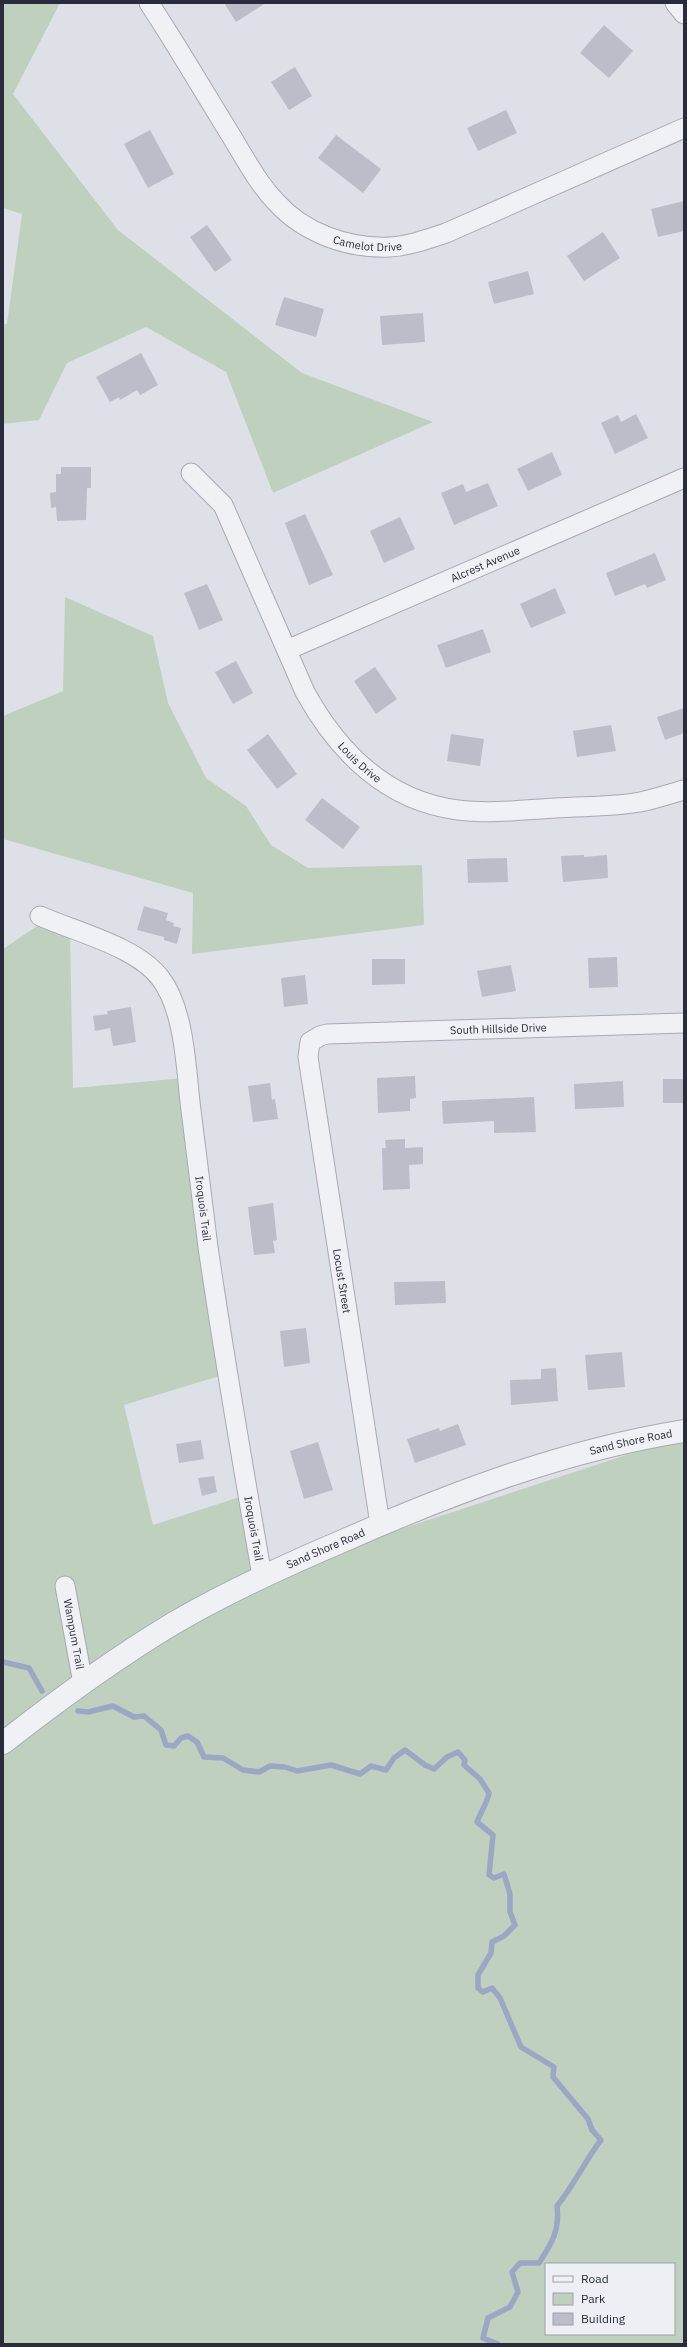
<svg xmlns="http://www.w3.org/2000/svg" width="687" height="2347" font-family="'IBM Plex Sans',sans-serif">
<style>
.green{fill:#c0d0bf;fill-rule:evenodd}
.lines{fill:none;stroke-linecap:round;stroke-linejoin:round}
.stream{stroke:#9aa7c5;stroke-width:5.5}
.building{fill:#bbbec9}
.minor-casing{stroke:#a7aab4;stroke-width:21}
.tertiary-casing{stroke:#a7aab4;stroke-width:24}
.minor{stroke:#f0f1f5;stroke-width:19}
.tertiary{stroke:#f0f1f5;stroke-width:22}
.labels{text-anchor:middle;stroke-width:3.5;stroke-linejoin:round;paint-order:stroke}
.street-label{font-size:11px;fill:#282c3c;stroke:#edeff4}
</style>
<rect width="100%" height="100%" fill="#dee0e7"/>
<g class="green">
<polygon points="3,3 60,3 13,94 118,230 302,373 433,422 273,493 226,372 146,327 67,363 39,420 3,424 3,324 7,324 22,214 3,208"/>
<polygon points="65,597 153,636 168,703 206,778 246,806 271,845 308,868 422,865 424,925 192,954 193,893 3,839 3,716 63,691"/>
<path d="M43,922L70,933L73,1088L185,1078L226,1374L124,1405L153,1525L246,1495L267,1573L684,1436V2344H3V949ZM546,2264H674V2334H546Z"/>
</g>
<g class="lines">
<g class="stream">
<polyline points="3,1662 29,1668 42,1691"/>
<path d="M78,1711L88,1712L113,1706L134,1717L144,1716L161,1730L166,1745L174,1746L181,1738L188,1736L197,1742L204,1757L223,1758L243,1770L259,1772L270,1766L285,1767L297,1771L331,1765L360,1774L371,1766L386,1770L394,1758L405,1750L425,1765L434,1769L447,1757L458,1752L465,1760L464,1765L480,1779L489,1793C487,1804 481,1811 477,1822L493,1835L489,1875L494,1878L504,1874L510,1894V1912L515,1925L504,1936L492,1942L491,1953L478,1975V1988L483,1992L492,1988L500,1998L521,2047L554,2067L553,2077L588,2119L592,2130L601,2140C585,2161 574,2185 557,2206C560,2230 552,2243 539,2263H520L512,2272L518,2292L510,2307L488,2318L483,2338L498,2344"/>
</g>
</g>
<g class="building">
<polygon points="224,3 266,3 236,22"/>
<polygon points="604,25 633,51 609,78 580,53"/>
<polygon points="295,67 312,96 289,110 271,82"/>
<polygon points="506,110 517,133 478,151 467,128"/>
<polygon points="150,130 174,174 148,188 124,144"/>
<polygon points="336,135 381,169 363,193 318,158"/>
<polygon points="684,201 684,231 658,237 651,209"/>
<polygon points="207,225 232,260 215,272 190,237"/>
<polygon points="603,232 620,258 584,281 567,256"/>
<polygon points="528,271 534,294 494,304 488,282"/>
<polygon points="284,297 324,309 316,337 275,325"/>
<polygon points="423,313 425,342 382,345 380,316"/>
<polygon points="141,353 158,385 140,395 137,390 120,400 119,397 110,402 96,377"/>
<polygon points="636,414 648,438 615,454 601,423 618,415 621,422"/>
<polygon points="552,452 562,475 528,491 517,469"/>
<polygon points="61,467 91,467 91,488 87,488 86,520 57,521 56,507 51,508 50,493 56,492 56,474 61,474"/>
<polygon points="488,483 498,506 454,525 441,493 463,484 466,492"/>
<polygon points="305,514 333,575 309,585 285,523"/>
<polygon points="400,517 415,549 384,563 370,531"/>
<polygon points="655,553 666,580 647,588 645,584 615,596 606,573"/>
<polygon points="207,584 223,620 199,630 184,593"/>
<polygon points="555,588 566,613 531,628 520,604"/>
<polygon points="483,629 491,652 446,668 437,645"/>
<polygon points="236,661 253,693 233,704 215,672"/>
<polygon points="375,667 397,699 376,714 354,681"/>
<polygon points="684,708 684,733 665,740 657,717"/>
<polygon points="611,725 616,751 577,757 573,731"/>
<polygon points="268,734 297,774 277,789 247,750"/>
<polygon points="451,734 484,739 480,766 447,761"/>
<polygon points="322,798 360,827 343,849 305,820"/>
<polygon points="584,855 584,857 607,855 608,878 563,882 561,856"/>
<polygon points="507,858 508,882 468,883 467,859"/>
<polygon points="144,906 168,913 166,920 174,923 173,926 181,928 177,944 164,940 164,937 137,930"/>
<polygon points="617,957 618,987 589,988 588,958"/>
<polygon points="372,959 405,959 405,984 372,985"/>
<polygon points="511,965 516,991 482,997 477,971"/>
<polygon points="305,975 308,1004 284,1007 281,978"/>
<polygon points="131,1007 136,1042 113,1046 110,1028 95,1031 93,1016 108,1014 107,1011"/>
<polygon points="415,1076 416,1098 410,1099 410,1111 378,1113 377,1078"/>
<rect x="663" y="1079" width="21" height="24"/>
<polygon points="623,1081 624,1107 575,1109 574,1084"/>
<polygon points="270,1083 272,1100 275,1099 278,1119 253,1122 248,1086"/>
<polygon points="534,1097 536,1132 494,1133 494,1121 443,1124 442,1101"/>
<polygon points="405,1139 405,1148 423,1147 423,1164 409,1165 410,1189 383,1190 382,1148 386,1148 385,1140"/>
<polygon points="273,1203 277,1240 273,1241 275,1253 254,1255 248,1207"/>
<polygon points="445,1281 446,1303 395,1305 394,1282"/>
<polygon points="306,1328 310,1363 284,1367 280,1331"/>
<polygon points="622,1352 625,1387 588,1390 585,1355"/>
<polygon points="556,1368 558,1401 511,1405 510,1380 541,1379 541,1369"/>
<polygon points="458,1424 466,1445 415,1463 407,1439 439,1428 440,1431"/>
<polygon points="201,1440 204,1459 179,1463 176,1444"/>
<polygon points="318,1442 333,1490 304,1499 290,1451"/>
<polygon points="214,1476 217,1492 202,1496 198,1478"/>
</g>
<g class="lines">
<defs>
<g id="minor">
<path id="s1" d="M149,3C176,44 201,87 227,129C242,153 256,181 276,202C304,233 348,249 390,247C409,246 428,239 446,233L684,128"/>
<polyline points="675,3 684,14"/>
<path id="s2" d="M191,473L223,505L305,692C338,752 387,801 458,810C490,814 523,810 555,808C583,806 613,807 640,802C655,799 669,794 684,790"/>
<path id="s3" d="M287,650L684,478"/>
<path id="s4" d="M40,916C76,932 138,947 161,979C184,1010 186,1065 190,1102C196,1150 202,1199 208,1247C224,1357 243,1467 262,1576"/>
<path id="s5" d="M380,1524L308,1057L310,1042L320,1036L327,1034L684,1023"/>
<path id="s6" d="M65,1586L83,1683"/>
</g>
<g id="tertiary">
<path id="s7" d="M3,1743C58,1700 114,1659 174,1623C229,1591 286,1565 345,1540C454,1492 566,1450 684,1431"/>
</g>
</defs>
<use href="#minor" class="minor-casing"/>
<use href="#tertiary" class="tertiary-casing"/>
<use href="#minor" class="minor"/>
<use href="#tertiary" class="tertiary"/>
</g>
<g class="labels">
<g class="street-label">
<text dy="4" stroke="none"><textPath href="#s1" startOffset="340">Camelot Drive</textPath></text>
<text dy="4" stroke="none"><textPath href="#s3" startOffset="216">Alcrest Avenue</textPath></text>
<text dy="4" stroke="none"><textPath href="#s2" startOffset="339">Louis Drive</textPath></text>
<text dy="4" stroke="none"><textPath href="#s5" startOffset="678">South Hillside Drive</textPath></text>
<text dy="4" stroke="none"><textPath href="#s4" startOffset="373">Iroquois Trail</textPath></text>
<text transform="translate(342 1281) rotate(81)" y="4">Locust Street</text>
<text dy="4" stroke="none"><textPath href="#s7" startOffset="702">Sand Shore Road</textPath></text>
<text dy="4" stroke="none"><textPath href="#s4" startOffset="697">Iroquois Trail</textPath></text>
<text dy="4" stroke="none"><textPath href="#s7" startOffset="378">Sand Shore Road</textPath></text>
<text dy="4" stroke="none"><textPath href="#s6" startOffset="49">Wampum Trail</textPath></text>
</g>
</g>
<rect width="687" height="2347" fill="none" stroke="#282c3c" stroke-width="8"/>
<rect x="545" y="2263" width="130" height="72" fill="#edeff4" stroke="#9ea1aa"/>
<rect x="553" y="2276" width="20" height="6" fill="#f0f1f5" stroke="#9ea1aa"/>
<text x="581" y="2283" font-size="12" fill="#282c3c">Road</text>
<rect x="553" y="2293" width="20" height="12" fill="#c0d0bf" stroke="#9ea1aa"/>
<text x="581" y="2303" font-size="12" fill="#282c3c">Park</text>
<rect x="553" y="2313" width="20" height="12" fill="#bbbec9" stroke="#9ea1aa"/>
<text x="581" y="2323" font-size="12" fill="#282c3c">Building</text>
</svg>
